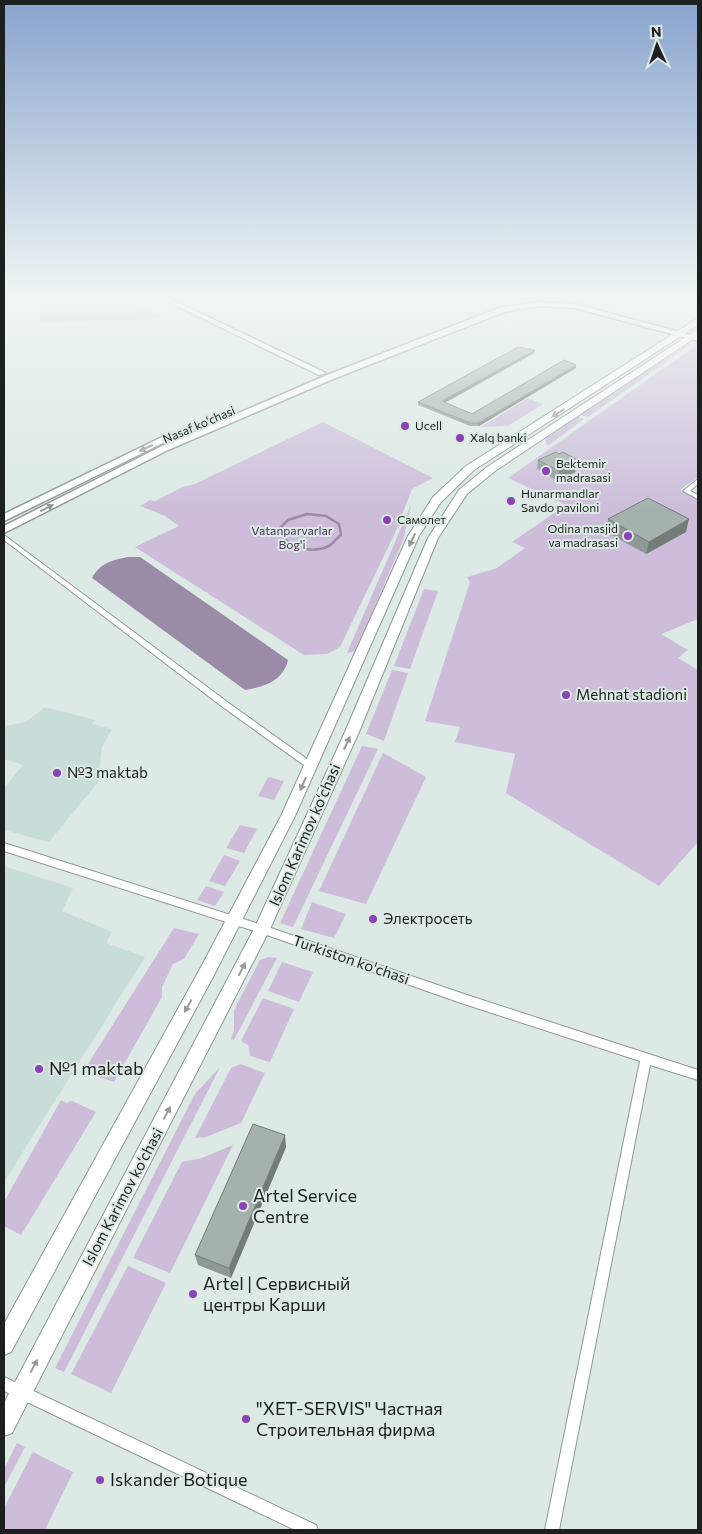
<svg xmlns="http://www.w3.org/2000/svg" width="702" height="1534" font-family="Commissioner,sans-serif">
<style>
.built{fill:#c8ddd7}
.green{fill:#cdbdda}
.water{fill:#9a8ba7}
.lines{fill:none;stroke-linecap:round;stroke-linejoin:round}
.stream{stroke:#9a8ba7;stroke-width:2.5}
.minor-casing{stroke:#8d9895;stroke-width:2}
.tertiary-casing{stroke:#8d9895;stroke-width:3}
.secondary-casing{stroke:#8d9895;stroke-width:3}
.primary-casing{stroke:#8d9895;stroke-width:2}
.minor{fill:#fff;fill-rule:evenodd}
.tertiary{fill:#fff;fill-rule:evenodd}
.secondary{fill:#fff;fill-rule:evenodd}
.primary{fill:#fff;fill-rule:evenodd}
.wall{fill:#8e9895}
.shaded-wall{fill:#747c79}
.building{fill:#a5b1ad;stroke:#747c79}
.oneway{fill:#999b9a}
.poi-dot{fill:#8a43b6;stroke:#dce9e5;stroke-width:2}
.labels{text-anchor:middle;stroke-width:4;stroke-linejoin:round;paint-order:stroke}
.far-street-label{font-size:12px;fill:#1c201f;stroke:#dce9e5}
.far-poi-label{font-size:12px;fill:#1c201f;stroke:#dce9e5;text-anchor:start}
.far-park-label{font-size:12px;fill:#4b335c;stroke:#dce9e5}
.poi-label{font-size:15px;fill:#1c201f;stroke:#dce9e5;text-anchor:start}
.street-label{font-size:15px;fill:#1c201f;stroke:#dce9e5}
.near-poi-label{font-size:18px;fill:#1c201f;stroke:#dce9e5;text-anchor:start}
</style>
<rect width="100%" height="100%" fill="#dce9e5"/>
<g class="built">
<polygon points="30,293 141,293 147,297 141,298 146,301 140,305 164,317 137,320 39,322 43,305 40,305 39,301 30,301"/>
<polygon points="45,707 95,720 92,724 112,729 102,747 98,782 49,842 4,830 4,788 23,765 4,759 4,726 26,722"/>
<polygon points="4,866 73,888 62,911 112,932 106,943 145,957 4,1182"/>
</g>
<g class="green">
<polygon points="689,344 691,344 588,417 581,415"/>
<polygon points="697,345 698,477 680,490 698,499 698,619 661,634 688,650 678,658 698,670 698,842 659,886 506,793 515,754 455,742 460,727 425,721 470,582 467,577 497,568 525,548 512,542 566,505 508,478"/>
<polygon points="528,398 543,404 508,426 481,427"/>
<polygon points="578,417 584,419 549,445 546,444 546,438"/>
<polygon points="323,422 433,478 412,489 395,533 340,647 327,654 304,655 135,547 179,526 165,516 140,506 150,500 155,501 183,487 195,484"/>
<polygon points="411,505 403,540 356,651 347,653"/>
<polygon points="424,589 438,591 410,669 394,666"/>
<polygon points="392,670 408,673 384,741 366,734"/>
<polygon points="362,746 378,749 293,927 280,923"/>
<polygon points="383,753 426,777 366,904 319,891"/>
<polygon points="268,777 284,781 274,800 258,796"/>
<polygon points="240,825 257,829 244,853 226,848"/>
<polygon points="224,855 240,861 225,886 209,881"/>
<polygon points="206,886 224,892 215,906 197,900"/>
<polygon points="312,902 346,914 334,938 301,929"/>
<polygon points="174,928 199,934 184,959 173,964 162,987 162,997 114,1082 93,1075 92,1067 88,1064"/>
<polygon points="268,957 277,958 234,1040 231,1039 234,1031 234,1010 260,960"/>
<polygon points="282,962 313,972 299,1002 268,991"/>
<polygon points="263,998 294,1009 270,1062 250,1056 248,1045 241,1041"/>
<polygon points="241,1064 265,1073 241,1123 206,1137 195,1138 231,1068"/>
<polygon points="220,1067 64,1372 55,1368 195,1094"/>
<polygon points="61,1100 66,1103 72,1101 96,1112 21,1235 4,1226 4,1202"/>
<polygon points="233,1145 170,1273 133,1258 182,1162 202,1158"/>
<polygon points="128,1266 166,1283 111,1393 71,1374"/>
<polygon points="17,1443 25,1447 4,1487 4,1469"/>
<polygon points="33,1452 73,1472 45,1530 4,1530 4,1508"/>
</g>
<path class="water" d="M128,557H140L288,660C283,681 264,687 245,690L92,578C100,563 112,560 128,557Z"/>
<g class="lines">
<path class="stream" d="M307,514L326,516L339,524L341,535C337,538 333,543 329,546C312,554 283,548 280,528L288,520Z"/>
<defs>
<g id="minor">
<polygon points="698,479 698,484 690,491 698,495 698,499 683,491"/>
<polygon points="4,535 230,704 314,764 315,766 314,768 308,768 224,708 4,540"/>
<polygon points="4,843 262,925 464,994 698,1070 698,1080 650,1065 559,1530 545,1530 640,1061 464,1004 261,933 4,851"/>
<polygon points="4,1377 316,1525 318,1530 295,1530 4,1391"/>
</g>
<polygon id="tertiary" points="150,293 158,293 326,373 319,375"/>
<g id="secondary">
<polygon points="539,302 575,304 698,337 698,341 575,308 539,306 504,312 333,379 168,450 4,533 4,526 162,446 327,375 499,308"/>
<polygon points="162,437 166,440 165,442 4,521 4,514"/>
</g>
<g id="primary">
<polygon points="695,320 698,320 698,325 474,470 441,502 419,536 295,816 213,977 11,1352 4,1355 4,1324 201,967 281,816 408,536 433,497 466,466"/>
<polygon points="695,331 698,331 698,336 495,471 467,494 438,538 359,732 270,929 12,1433 4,1436 4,1403 255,927 345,732 428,538 459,490 487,467"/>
</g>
</defs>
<use href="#minor" class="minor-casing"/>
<use href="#tertiary" class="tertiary-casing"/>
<use href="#secondary" class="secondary-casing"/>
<use href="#primary" class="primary-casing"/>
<use href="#minor" class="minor"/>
<use href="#tertiary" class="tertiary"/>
<use href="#secondary" class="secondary"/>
<use href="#primary" class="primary"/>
</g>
<g class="wall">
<polygon points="534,353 445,403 472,414 576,368 479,426 470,426 418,405 418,402"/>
<polygon points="559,454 578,460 575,472 558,481 537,469 538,460"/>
<polygon points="608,519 686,532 646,554 606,532"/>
<polygon points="286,1147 231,1278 198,1265 195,1255"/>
</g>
<g class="shaded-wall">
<polygon points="535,350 534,353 442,404 442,401"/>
<polygon points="576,365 576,368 479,426 479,423"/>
<polygon points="578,460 575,472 558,481 559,471"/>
<polygon points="689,519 686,532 646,554 649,542"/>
<polygon points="285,1135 286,1147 231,1278 229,1268"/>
</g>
<g class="building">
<polygon points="518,347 535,350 442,401 472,414 564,360 576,365 479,423 470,423 418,402"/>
<polygon points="556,452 559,454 563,452 578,460 574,461 577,463 559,471 538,460"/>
<polygon points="648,498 689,519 649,542 608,519"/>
<polygon points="253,1124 285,1135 229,1268 195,1255"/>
</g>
<defs><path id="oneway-solid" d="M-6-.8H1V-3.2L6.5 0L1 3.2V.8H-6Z" transform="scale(1.25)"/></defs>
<g class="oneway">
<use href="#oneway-solid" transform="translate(558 413) rotate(148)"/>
<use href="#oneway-solid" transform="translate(146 448) rotate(155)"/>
<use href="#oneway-solid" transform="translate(47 508) rotate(-27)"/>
<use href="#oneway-solid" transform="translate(412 540) rotate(115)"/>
<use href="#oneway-solid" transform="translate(347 743) rotate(-65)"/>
<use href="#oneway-solid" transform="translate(303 784) rotate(114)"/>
<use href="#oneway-solid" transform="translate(242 969) rotate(-63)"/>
<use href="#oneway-solid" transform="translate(188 1006) rotate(119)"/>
<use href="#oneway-solid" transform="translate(167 1113) rotate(-62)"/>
<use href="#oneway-solid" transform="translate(34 1366) rotate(-62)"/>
</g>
<linearGradient id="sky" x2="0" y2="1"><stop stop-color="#89a4ce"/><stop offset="0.58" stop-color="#eff5f3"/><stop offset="1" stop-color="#eff5f3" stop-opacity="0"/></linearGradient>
<rect width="702" height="508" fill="url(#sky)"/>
<g class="poi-dot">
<circle cx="405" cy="426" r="5"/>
<circle cx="460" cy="438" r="5"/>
<circle cx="546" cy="471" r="5"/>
<circle cx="511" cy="501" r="5"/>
<circle cx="387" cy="520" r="5"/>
<circle cx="628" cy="536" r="5"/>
<circle cx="566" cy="695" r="5"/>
<circle cx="57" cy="773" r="5"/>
<circle cx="373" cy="919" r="5"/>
<circle cx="39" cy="1069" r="5"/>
<circle cx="243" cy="1206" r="5"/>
<circle cx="193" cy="1294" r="5"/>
<circle cx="246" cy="1419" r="5"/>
<circle cx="100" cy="1480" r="5"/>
</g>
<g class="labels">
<g class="far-street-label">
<text transform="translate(199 425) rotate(-23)" y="4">Nasaf ko‘chasi</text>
</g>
<g class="far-poi-label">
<text x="415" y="430">Ucell</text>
<text x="470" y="442">Xalq banki</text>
<text x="556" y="468">Bektemir<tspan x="556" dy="14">madrasasi</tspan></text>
<text x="521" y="498">Hunarmandlar<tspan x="521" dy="14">Savdo paviloni</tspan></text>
<text x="397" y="524">Самолет</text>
<text x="618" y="533" text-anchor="end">Odina masjid<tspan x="618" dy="14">va madrasasi</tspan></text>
</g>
<g class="far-park-label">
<text x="292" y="535">Vatanparvarlar<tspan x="292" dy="14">Bog'i</tspan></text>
</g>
<g class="poi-label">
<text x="576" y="700">Mehnat stadioni</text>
<text x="67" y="778">№3 maktab</text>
<text x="383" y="924">Электросеть</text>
</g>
<g class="street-label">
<text transform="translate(305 835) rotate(-66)" y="5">Islom Karimov ko‘chasi</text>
<text transform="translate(351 960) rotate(19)" y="5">Turkiston ko'chasi</text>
<text transform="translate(123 1197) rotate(-62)" y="5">Islom Karimov ko‘chasi</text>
</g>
<g class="near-poi-label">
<text x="49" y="1075">№1 maktab</text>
<text x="253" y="1202">Artel Service<tspan x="253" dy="21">Centre</tspan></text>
<text x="203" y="1290">Artel | Сервисный<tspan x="203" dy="21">центры Карши</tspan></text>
<text x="256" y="1415">"XET-SERVIS" Частная<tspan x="256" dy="21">Строительная фирма</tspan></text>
<text x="110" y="1486">Iskander Botique</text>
</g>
</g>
<rect width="702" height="1534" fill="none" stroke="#1c201f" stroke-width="10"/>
<g transform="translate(657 45) rotate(357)" stroke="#dce9e5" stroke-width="4" paint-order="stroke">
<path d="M0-4L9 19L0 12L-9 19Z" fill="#1c201f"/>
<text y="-8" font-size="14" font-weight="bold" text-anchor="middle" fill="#1c201f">N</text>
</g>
</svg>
